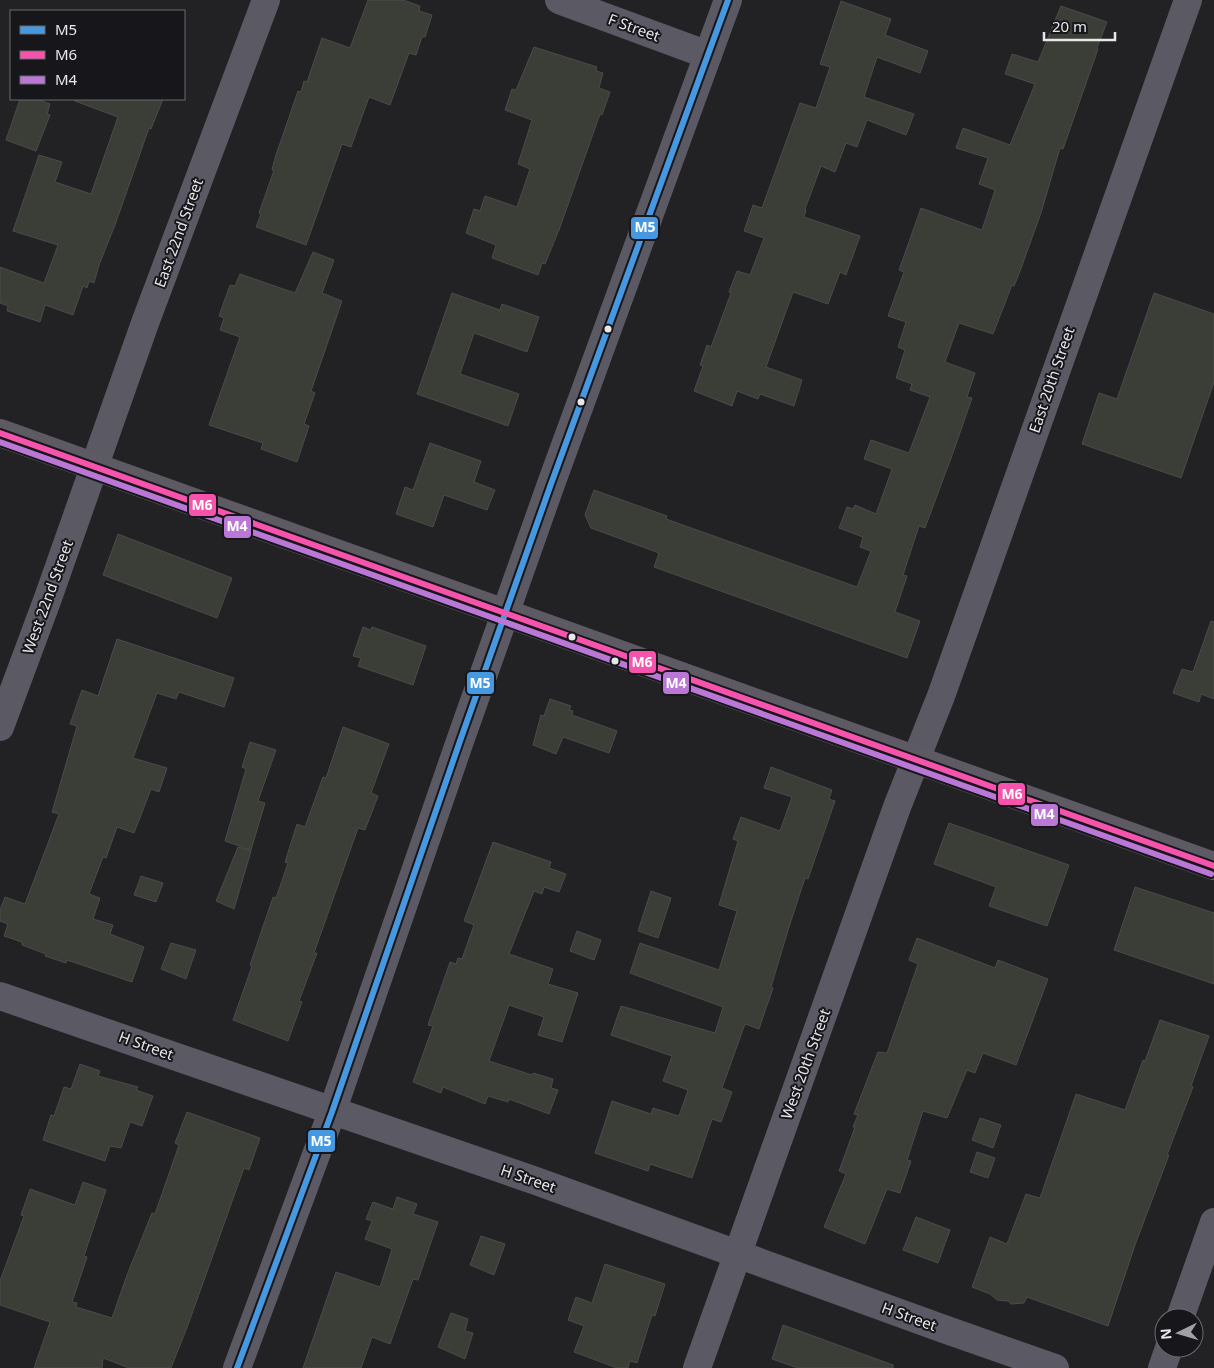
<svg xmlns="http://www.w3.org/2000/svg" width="1214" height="1368" font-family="'Noto Sans',sans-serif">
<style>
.building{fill:#3b3e37;stroke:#4b4b4b}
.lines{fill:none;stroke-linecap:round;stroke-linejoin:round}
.minor{stroke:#5b5964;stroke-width:28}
.major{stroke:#5d5a64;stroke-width:28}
.bus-1-casing{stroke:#17171b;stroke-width:10}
.bus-2-casing{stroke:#17171b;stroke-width:10}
.bus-3-casing{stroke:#17171b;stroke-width:10}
.bus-1{stroke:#4699e1;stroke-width:6}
.bus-2{stroke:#f653ac;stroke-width:6}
.bus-3{stroke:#ba77d6;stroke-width:6}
.bus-dot{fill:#e7e7ea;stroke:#17171b;stroke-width:2}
.labels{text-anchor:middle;stroke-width:4;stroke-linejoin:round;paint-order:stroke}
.street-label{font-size:15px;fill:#e7e7ea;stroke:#17171b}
.line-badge{stroke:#17171b;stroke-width:2}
.badge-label{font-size:14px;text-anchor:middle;font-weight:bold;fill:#fff}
</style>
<rect width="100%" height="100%" fill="#222123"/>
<g class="building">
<polygon points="368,0 403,0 420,6 419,11 432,15 425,37 422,37 416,55 409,53 390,105 369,97 351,147 342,144 306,245 256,227 261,214 259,213 274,170 272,170 275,158 298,91 301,92 304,81 307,82 322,38 350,48"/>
<polygon points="841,1 891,19 885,35 928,51 920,73 877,57 864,97 914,114 906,135 867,120 857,147 846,143 835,172 821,166 805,209 806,210 804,217 860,236 846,275 840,272 828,304 793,292 766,367 802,380 794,406 760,394 758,399 737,391 732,406 694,391 703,366 700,365 707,345 711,347 731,293 729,292 737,271 750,275 764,238 744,231 753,205 762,208 800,103 816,108 830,67 820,64"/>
<polygon points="1061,6 1107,22 1097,48 1098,49 1063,149 1060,148 1041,213 1019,274 1014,286 1012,285 993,334 959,323 945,362 975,373 967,397 972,398 954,450 925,528 919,526 903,575 907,576 895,612 920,621 907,658 654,567 659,553 591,528 585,515 594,490 667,516 666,519 857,587 871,551 860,547 863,537 839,528 847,507 853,509 855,505 876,514 892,469 864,459 871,440 909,453 930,397 910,390 912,384 896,378 905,350 898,347 906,322 888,316 904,272 899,270 921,208 982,230 995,190 979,184 988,158 956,148 963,128 1010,145 1035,84 1005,74 1012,54 1038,62"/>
<polygon points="534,47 597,67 596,71 603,73 599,88 610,92 602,115 600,114 559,230 545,264 542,263 538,275 492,258 496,245 466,233 474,209 480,211 485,196 517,207 530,169 518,164 532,120 505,110 512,89 516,90"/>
<polygon points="20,99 36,99 50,104 47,114 50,115 36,151 6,140"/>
<polygon points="75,99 163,99 151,129 149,128 115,225 99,265 94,283 89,281 87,288 83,286 73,315 45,305 40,322 7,311 8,306 0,303 0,267 44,283 58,245 13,231 39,155 62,162 55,182 91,194 118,117 75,101"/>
<polygon points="313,252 334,260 322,293 342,301 311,391 315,393 304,424 309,426 297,462 261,449 263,443 209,425 240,337 220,330 224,318 219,316 230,285 235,286 240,274 295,293"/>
<polygon points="452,293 500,310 502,304 539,317 527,352 474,333 460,374 519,394 508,426 417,394"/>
<polygon points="1154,293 1214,314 1214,382 1181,478 1082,444 1099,393 1117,399"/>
<polygon points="430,443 481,461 474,482 495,490 487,510 444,495 433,527 396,514 405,487 413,490"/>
<polygon points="118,534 232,578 217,618 103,575"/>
<polygon points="1211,621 1214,622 1214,699 1201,694 1199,702 1173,693 1182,669 1193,672"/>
<polygon points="363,627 371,630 372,627 426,646 413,685 358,666 361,658 353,656"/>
<polygon points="117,639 234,678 224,707 179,692 176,699 157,693 133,758 167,768 159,792 151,789 134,833 117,827 106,858 103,857 89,894 100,898 93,919 113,925 110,934 144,947 132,982 67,960 66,963 45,956 46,954 22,945 22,942 4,936 8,924 0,921 0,910 5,897 25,904 59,814 52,812 77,726 70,724 82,690 98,696"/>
<polygon points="550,699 571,706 569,710 573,711 572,715 617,731 609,753 563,737 556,754 533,745 541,715 544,716"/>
<polygon points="343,727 389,744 371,793 378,796 365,830 358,828 314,953 317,953 299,1001 302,1002 288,1041 233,1020 252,966 250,965 273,897 276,898 288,863 285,862 297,824 305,827 323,777 326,778"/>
<polygon points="250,742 276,750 258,801 265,803 251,850 225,841 246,769 242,767"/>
<polygon points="771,767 832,790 829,799 835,801 808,879 805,878 789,927 771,987 773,988 759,1029 745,1024 722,1088 732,1092 721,1122 712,1119 692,1178 650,1164 648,1171 595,1153 612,1101 651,1114 653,1108 679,1116 688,1090 663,1081 672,1056 611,1035 621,1006 715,1033 723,1007 630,973 640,943 719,970 737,911 719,905 738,841 733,839 741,817 780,831 792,797 764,788"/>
<polygon points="949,823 1069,865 1047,926 989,906 996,887 934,864"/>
<polygon points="493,842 551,862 549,868 566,874 559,892 544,887 542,894 534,891 509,954 553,969 548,984 578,993 562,1042 538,1035 544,1017 509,1005 489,1061 532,1075 533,1073 553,1079 551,1088 558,1090 549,1114 509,1099 508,1102 488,1096 485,1104 443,1087 441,1093 413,1082 433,1026 428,1025 450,962 456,964 458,958 462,959 474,925 464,921"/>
<polygon points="238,847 251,851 234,909 216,901"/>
<polygon points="141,876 163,883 156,902 134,895"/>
<polygon points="1135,887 1214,913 1214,984 1114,950"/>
<polygon points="651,891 671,898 658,938 638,931"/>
<polygon points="577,931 601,940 594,960 570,951"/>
<polygon points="917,938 995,968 998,960 1048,979 1016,1065 983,1053 975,1073 967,1070 947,1118 923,1111 907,1160 911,1161 900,1193 887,1189 865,1244 824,1227 846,1174 839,1171 855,1127 853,1127 858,1115 854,1114 878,1052 887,1053 918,964 909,960"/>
<polygon points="171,943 196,950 186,979 161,969"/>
<polygon points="1160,1020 1209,1036 1191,1086 1193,1087 1167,1155 1169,1155 1135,1245 1108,1326 1027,1297 1024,1303 1011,1304 1008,1301 997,1300 990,1294 972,1287 990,1237 1007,1244 1026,1194 1040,1198 1076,1094 1125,1110 1143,1060 1145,1061"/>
<polygon points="80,1064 100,1071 98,1076 138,1087 136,1090 153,1096 142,1126 130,1122 121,1148 110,1146 105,1161 43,1140 51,1115 54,1116 64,1087 71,1089"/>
<polygon points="187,1112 260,1138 249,1170 244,1168 188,1325 171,1368 129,1368 103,1358 102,1368 34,1368 50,1322 0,1305 0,1281 24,1216 21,1215 30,1189 75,1205 83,1182 106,1190 84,1256 87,1257 72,1302 77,1303 76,1307 112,1318 127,1275 152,1213 155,1214 179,1145 175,1143"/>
<polygon points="980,1118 1001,1125 993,1148 972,1140"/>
<polygon points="977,1152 995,1158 988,1178 970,1172"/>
<polygon points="397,1197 417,1204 413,1214 438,1222 418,1280 413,1279 390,1344 372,1337 361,1368 303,1368 336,1272 380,1287 392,1249 365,1239 372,1221 366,1219 373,1202 393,1209"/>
<polygon points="916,1217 950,1230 938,1263 903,1250"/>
<polygon points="481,1236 505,1244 494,1275 470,1265"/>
<polygon points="605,1264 665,1284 655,1316 652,1315 637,1363 630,1361 628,1368 617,1368 574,1352 584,1326 568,1320 576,1297 592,1303"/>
<polygon points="451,1313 468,1319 465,1331 473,1333 465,1359 438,1347"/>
<polygon points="783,1325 893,1365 893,1368 798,1368 772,1359"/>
</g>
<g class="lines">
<g class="minor">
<polyline points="559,0 708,55"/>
<polyline points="0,727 48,598 145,323 266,0"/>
<polyline points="0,996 536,1181 941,1328 1055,1368"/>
<polyline points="1180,1318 1214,1222"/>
<polyline points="237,1368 332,1112 460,741 551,484 728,0"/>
<polyline points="697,1368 897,807 941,696 1188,0"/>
<polyline points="1162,1368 1169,1348"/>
</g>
<polyline class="major" points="0,433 1214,866"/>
<defs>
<polyline id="bus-1" points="237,1368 332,1112 460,741 551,484 728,0"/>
<polyline id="bus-2" points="0,433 1214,866"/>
<polyline id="bus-3" points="0,442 1211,874"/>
</defs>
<use href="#bus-1" class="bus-1-casing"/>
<use href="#bus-2" class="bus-2-casing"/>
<use href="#bus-3" class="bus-3-casing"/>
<use href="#bus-1" class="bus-1"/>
<use href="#bus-2" class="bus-2"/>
<use href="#bus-3" class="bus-3"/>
</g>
<g class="bus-dot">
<circle cx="608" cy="329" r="4.5"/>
<circle cx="581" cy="402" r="4.5"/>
<circle cx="572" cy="637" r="4.5"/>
<circle cx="615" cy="661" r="4.5"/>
</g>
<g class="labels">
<g class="street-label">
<text transform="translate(634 28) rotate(20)" y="5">F Street</text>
<text transform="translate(179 233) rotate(-70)" y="5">East 22nd Street</text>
<text transform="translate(1052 380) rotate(-71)" y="5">East 20th Street</text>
<text transform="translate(48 597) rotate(-70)" y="5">West 22nd Street</text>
<text transform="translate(146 1046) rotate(20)" y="5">H Street</text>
<text transform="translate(806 1064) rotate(-70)" y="5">West 20th Street</text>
<text transform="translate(528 1179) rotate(19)" y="5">H Street</text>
<text transform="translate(909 1317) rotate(20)" y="5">H Street</text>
</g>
</g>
<g class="line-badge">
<rect x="630" y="216" width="29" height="24" rx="5" fill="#4699e1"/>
<rect x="188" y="493" width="29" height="24" rx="5" fill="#f653ac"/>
<rect x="223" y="515" width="29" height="24" rx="5" fill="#ba77d6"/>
<rect x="628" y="650" width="29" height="24" rx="5" fill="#f653ac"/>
<rect x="662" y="671" width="28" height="24" rx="5" fill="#ba77d6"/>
<rect x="466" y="671" width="29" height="24" rx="5" fill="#4699e1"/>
<rect x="997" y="782" width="29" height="24" rx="5" fill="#f653ac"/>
<rect x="1030" y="803" width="29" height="24" rx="5" fill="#ba77d6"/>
<rect x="307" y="1129" width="29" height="24" rx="5" fill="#4699e1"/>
</g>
<g class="badge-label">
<text x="645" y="232">M5</text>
<text x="202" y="510">M6</text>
<text x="237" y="531">M4</text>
<text x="642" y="667">M6</text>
<text x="676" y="688">M4</text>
<text x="480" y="688">M5</text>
<text x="1012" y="799">M6</text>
<text x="1044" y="819">M4</text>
<text x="321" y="1146">M5</text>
</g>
<rect x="10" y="10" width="175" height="90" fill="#17171b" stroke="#6a6a6e"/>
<rect x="20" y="26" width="25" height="8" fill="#4699e1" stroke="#6a6a6e"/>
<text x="55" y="35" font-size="15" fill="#e7e7ea">M5</text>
<rect x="20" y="51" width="25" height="8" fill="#f653ac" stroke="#6a6a6e"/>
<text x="55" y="60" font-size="15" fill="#e7e7ea">M6</text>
<rect x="20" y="76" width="25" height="8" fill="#ba77d6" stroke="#6a6a6e"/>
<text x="55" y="85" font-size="15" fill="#e7e7ea">M4</text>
<g transform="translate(1179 1333) rotate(265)"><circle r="24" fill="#17171b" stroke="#6a6a6e"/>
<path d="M0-4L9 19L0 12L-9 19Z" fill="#a2a2a4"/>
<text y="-8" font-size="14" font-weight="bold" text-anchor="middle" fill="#e7e7ea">N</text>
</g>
<path d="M1044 32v8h71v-8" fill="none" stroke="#e7e7ea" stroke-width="2.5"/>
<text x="1052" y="32" font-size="15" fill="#e7e7ea" stroke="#17171b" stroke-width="4" paint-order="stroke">20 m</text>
</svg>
